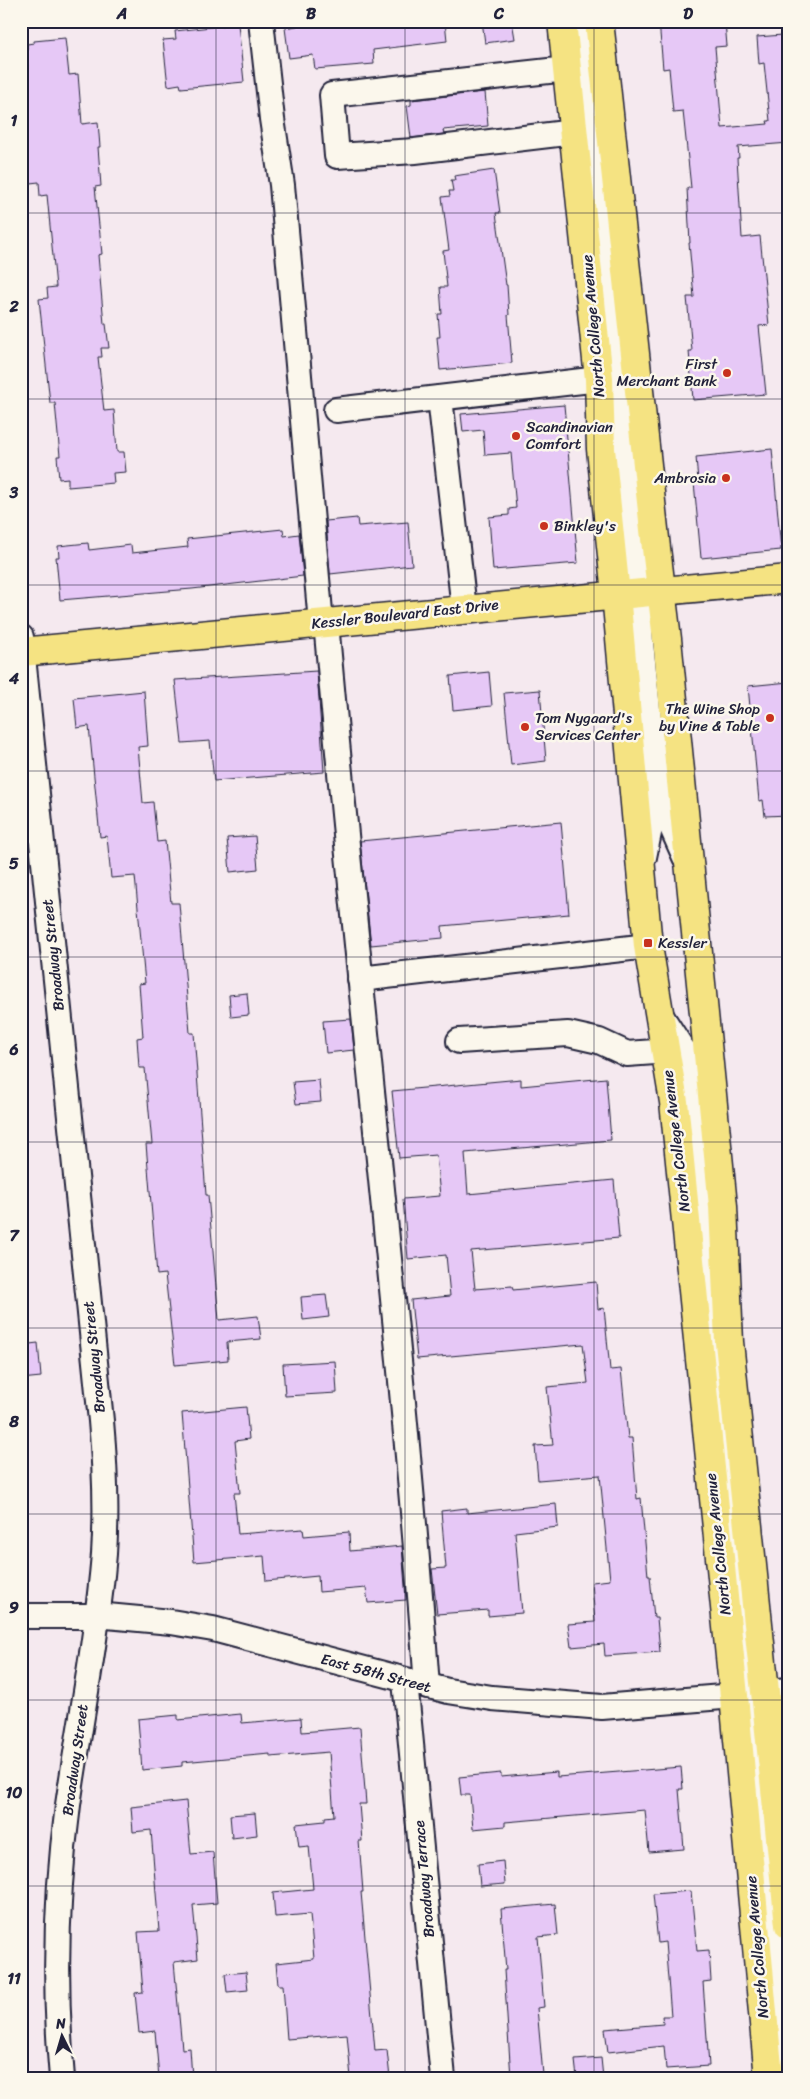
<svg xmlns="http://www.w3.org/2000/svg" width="810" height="2099" font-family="Sriracha,sans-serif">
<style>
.building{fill:#e6c8f6;stroke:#22223b}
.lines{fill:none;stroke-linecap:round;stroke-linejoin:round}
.minor-casing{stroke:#22223b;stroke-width:28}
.major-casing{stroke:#22223b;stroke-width:31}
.minor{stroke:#fbf7ec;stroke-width:24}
.major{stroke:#f5e382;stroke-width:28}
.grid{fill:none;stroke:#22223b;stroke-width:1;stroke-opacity:0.55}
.poi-dot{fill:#c8321e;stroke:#fbf7ec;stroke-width:2}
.labels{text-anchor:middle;stroke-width:5;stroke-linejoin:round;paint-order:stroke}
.street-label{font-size:15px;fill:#22223b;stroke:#fbf7ec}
.poi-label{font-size:15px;fill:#22223b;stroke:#fbf7ec;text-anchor:start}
.neatline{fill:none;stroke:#22223b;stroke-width:2}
.grid-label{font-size:16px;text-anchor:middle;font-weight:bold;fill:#22223b}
</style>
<rect width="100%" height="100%" fill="#f5e9ef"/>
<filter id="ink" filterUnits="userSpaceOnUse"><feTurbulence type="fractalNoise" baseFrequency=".02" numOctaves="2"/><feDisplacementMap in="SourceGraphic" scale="10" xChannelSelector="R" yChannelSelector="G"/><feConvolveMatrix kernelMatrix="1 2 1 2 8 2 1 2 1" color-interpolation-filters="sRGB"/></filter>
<g filter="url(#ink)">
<g class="building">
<polygon points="297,21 316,21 316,24 343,21 445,21 447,41 373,50 374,64 315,69 313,55 289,58 285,28 297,26"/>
<polygon points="482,21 512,21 515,39 485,43"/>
<polygon points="659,21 691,21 691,25 725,22 727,46 715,47 722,128 768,124 767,121 770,121 764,63 759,64 757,37 783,35 789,86 789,143 738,147 739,158 737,158 742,238 760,236 769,325 759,326 766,394 693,400 689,351 692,351 687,297 694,297 689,243 690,243 687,188 691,188 683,111 673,112 669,68 663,69"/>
<polygon points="238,24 244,82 181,88 180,84 168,86 163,40 176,39 175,31"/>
<polygon points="65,38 69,75 78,74 82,124 98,122 100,147 98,147 101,186 95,187 102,254 98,255 104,324 106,324 109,348 101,348 102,357 98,357 104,411 114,410 117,452 124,452 126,472 113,473 114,483 68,487 68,478 59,479 57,456 60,456 55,403 50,403 39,299 48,298 47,288 56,287 47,195 40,196 39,182 30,183 21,100 21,82 28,81 28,79 27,44 34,43 34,41"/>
<polygon points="485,92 488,126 443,130 444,134 411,138 407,106 411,105 411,100"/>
<polygon points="494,170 500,213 496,213 506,285 507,285 509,315 508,315 512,363 440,370 437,337 440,337 438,314 442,314 440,287 447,287 443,251 449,250 442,197 450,196 449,191 453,191 451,180 455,180 454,176"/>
<polygon points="564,405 578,563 493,570 489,517 509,515 509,509 516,508 511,453 485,455 483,430 463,432 461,414"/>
<polygon points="772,449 781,550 701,558 694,482 698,481 696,457"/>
<polygon points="357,518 358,526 408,522 412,565 330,574 326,521"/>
<polygon points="283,529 284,536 299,534 303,576 192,589 60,600 56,557 59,557 58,546 88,543 89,550 131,545 132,553 188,547 187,539"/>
<polygon points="317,671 324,772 214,781 210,741 182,743 175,680"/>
<polygon points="489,672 492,706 453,710 450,676"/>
<polygon points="789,682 789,815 765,816 763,800 759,801 748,686"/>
<polygon points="540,690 546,761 511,765 504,693"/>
<polygon points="144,691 148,746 138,747 143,803 153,802 157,842 165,841 171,903 179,903 190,1033 194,1033 206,1195 208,1195 219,1320 258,1316 261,1339 227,1342 228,1360 175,1365 165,1274 157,1275 146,1144 152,1144 145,1068 139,1068 137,1038 143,1037 139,984 145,983 135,876 111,878 107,836 100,837 89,726 77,728 74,698"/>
<polygon points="561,822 569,914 442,926 443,938 371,945 360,841"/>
<polygon points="255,836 258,869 230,872 227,838"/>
<polygon points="247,993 249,1015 231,1017 229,995"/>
<polygon points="351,1019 354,1050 326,1053 323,1021"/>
<polygon points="606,1078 611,1140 465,1153 468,1194 614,1180 619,1238 471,1251 475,1289 512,1286 513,1290 596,1282 598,1309 604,1308 610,1370 621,1369 628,1438 632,1438 637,1499 641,1498 648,1576 650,1576 654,1618 657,1618 660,1652 605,1656 604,1644 571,1647 568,1624 595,1622 592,1582 610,1580 600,1475 538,1480 535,1446 553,1445 547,1387 588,1383 583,1344 417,1359 411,1300 450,1296 446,1255 408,1259 403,1199 440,1196 436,1155 399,1158 392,1091 521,1079 521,1086"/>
<polygon points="319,1080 321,1102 296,1104 293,1082"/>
<polygon points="326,1295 329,1317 303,1320 301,1297"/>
<polygon points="38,1343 41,1377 21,1379 21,1345"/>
<polygon points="335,1361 337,1393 285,1396 283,1364"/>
<polygon points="246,1407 249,1439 235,1441 240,1493 234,1493 238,1534 303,1529 304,1536 349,1532 350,1551 402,1546 406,1600 368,1603 366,1588 319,1592 318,1576 266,1581 264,1556 194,1562 182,1413"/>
<polygon points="556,1504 558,1527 515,1532 522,1613 488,1616 488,1610 437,1614 432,1569 446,1568 441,1511 467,1508 467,1513"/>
<polygon points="241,1714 242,1723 301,1718 302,1732 360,1727 366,1804 359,1804 362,1841 359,1841 363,1892 361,1892 375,2051 387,2050 390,2078 351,2078 347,2034 287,2039 283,1985 278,1985 276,1963 314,1959 310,1914 275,1917 273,1893 313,1889 309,1846 299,1847 296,1824 325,1821 325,1817 334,1816 329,1752 270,1757 270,1754 182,1762 182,1766 142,1770 138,1719 178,1715 178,1720"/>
<polygon points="681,1767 683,1789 679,1789 684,1849 649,1852 645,1810 505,1822 505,1826 473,1829 470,1795 461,1795 459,1777 501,1773 501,1777 557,1772 557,1777"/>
<polygon points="186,1801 191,1854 213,1852 217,1903 193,1905 198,1959 174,1962 182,2049 190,2048 192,2078 159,2078 155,2031 139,2033 135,1993 143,1992 138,1932 159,1931 151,1830 133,1832 131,1807"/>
<polygon points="255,1813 257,1835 232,1838 230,1815"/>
<polygon points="503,1861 505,1884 480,1886 478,1864"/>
<polygon points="691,1891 697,1951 709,1950 711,1981 703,1982 709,2066 666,2069 664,2046 608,2052 605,2029 663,2024 662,2016 671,2016 665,1942 658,1943 653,1894"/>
<polygon points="555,1904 558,1935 538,1937 544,2007 537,2008 543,2075 511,2078 504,1970 506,1970 501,1909"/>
<polygon points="246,1972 248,1990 227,1992 225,1974"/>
<polygon points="601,2058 603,2078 577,2078 575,2060"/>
</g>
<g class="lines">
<defs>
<g id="minor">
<polyline points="261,21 272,119 282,185 321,623"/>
<polyline points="580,21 636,554 641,643 657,794 644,857"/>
<polyline points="567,69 332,95 337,156 415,151 574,132"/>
<polyline points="440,398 464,609"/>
<polyline points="336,410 599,379"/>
<path d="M326,622C357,977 401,1330 427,1686"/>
<path d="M21,637L101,1421C105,1465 107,1510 104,1554C97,1638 80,1722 68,1805C56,1895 54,1988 62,2078"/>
<polyline points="657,794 685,857"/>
<polyline points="360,979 648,946"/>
<polyline points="660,1014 683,1050 786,2078"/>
<polyline points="459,1041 568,1034 599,1041 627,1054 683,1050"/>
<polyline points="21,1616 107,1616 171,1622 213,1629 448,1691 492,1698 602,1707 734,1696"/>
<polyline points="405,1681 443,2078"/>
<polyline points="766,1692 789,1690"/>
</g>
<g id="major">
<polyline points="562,21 599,379 601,449 616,594 648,946 674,1102 734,1696 769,2078"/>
<polyline points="599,21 656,548 667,639 723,1206 729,1342 789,1925"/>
<polyline points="21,652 789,579"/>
</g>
</defs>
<use href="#minor" class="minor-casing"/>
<use href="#major" class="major-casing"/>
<use href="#minor" class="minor"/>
<use href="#major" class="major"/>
</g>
</g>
<path class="grid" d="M216,21V2078M405,21V2078M594,21V2078M21,213H789M21,399H789M21,585H789M21,771H789M21,957H789M21,1142H789M21,1328H789M21,1514H789M21,1700H789M21,1886H789"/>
<g class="poi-dot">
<circle cx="727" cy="373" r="5"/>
<circle cx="516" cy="436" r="5"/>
<circle cx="726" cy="478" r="5"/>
<circle cx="544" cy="526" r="5"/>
<circle cx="770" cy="718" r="5"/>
<circle cx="525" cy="727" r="5"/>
<rect x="643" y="938" width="10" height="10" rx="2.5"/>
</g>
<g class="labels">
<g class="street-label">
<text transform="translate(593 326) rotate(-95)" y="5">North College Avenue</text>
<text transform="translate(405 614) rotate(-6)" y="5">Kessler Boulevard East Drive</text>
<text transform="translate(53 955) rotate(-96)" y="5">Broadway Street</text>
<text transform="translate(676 1141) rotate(-97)" y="5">North College Avenue</text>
<text transform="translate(94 1357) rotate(-96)" y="5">Broadway Street</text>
<text transform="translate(718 1544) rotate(-96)" y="5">North College Avenue</text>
<text transform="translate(376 1673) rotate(15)" y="5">East 58th Street</text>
<text transform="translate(75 1760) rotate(-82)" y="5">Broadway Street</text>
<text transform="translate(424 1879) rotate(-95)" y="5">Broadway Terrace</text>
<text transform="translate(757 1947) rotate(-95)" y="5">North College Avenue</text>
</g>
<g class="poi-label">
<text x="717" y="369" text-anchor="end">First<tspan x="717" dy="17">Merchant Bank</tspan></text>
<text x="526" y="432">Scandinavian<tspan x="526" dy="17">Comfort</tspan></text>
<text x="716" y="483" text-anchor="end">Ambrosia</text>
<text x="554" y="531">Binkley's</text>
<text x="760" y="714" text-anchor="end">The Wine Shop<tspan x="760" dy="17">by Vine &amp; Table</tspan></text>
<text x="535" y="723">Tom Nygaard's<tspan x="535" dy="17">Services Center</tspan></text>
<text x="658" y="948">Kessler</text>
</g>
</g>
<rect width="810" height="2099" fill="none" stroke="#fbf7ec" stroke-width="55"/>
<g transform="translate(62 2036) rotate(355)" stroke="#fbf7ec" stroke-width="4" paint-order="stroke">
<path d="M0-4L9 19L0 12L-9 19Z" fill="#22223b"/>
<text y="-8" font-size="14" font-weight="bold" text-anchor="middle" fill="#22223b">N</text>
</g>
<rect x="28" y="28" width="754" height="2044" class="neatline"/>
<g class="grid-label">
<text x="122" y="19">A</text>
<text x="311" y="19">B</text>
<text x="499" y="19">C</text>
<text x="688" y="19">D</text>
<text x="14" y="126">1</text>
<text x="14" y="312">2</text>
<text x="14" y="498">3</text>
<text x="14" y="684">4</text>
<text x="14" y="869">5</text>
<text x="14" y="1055">6</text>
<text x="14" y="1241">7</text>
<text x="14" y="1427">8</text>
<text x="14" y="1613">9</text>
<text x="14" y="1798">10</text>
<text x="14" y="1984">11</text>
</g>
</svg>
